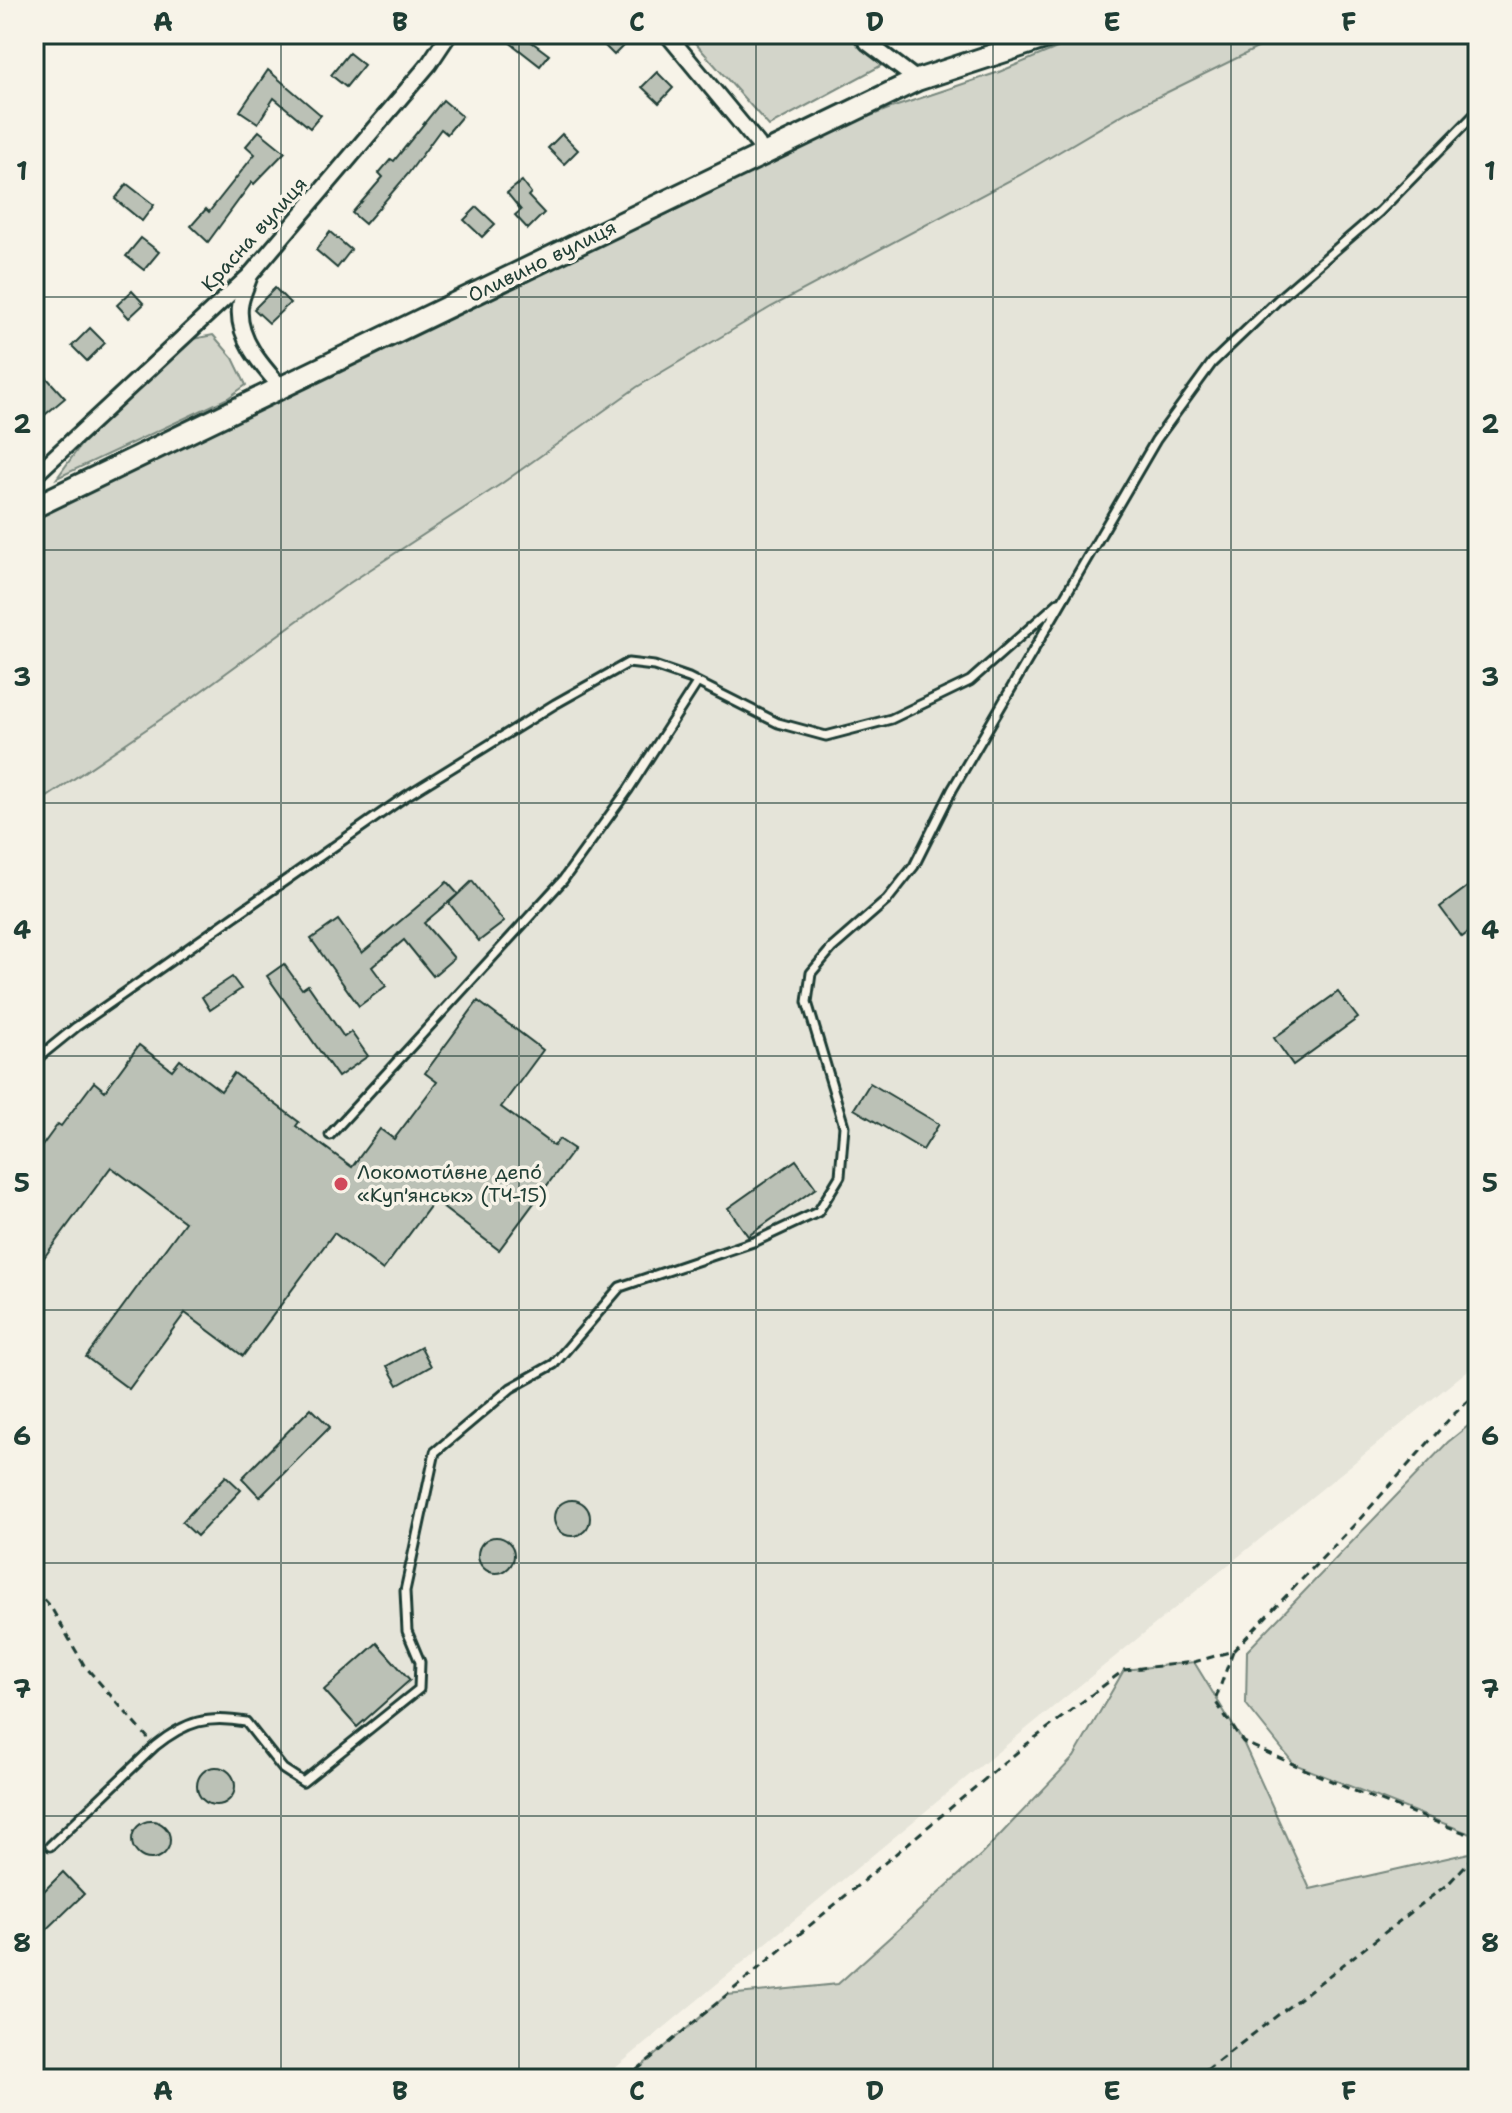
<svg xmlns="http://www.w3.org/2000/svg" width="1512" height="2113" font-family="'Shantell Sans',sans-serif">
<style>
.built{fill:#e5e4d9}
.green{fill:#d3d5ca;stroke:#79897f;stroke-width:2}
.building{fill:#bbc1b6;stroke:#1f3d34;stroke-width:2}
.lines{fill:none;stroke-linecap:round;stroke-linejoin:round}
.lane-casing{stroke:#1f3d34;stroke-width:13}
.street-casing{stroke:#1f3d34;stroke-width:20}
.secondary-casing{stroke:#1f3d34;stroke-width:26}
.path{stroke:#1f3d34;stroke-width:3;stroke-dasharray:8 6;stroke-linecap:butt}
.lane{stroke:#f7f3e8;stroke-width:7}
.street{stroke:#f7f3e8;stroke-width:14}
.secondary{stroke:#f7f3e8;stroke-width:20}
.grid{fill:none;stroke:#1f3d34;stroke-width:2;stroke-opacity:0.55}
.poi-dot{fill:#d1495b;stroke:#f7f3e8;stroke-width:3}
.labels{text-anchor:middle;stroke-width:7;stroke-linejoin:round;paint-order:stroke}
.street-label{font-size:20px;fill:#1f3d34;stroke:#f7f3e8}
.poi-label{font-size:20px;fill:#1f3d34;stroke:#f7f3e8;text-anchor:start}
.neatline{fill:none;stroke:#1f3d34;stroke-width:3}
.grid-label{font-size:26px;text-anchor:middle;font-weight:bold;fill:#1f3d34}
</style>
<rect width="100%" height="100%" fill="#f7f3e8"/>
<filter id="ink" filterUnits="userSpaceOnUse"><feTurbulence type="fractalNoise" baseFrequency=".0125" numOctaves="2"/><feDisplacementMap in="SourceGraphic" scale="16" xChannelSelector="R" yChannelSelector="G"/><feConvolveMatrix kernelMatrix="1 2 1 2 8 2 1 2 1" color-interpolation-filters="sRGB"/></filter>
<g filter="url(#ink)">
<polygon class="built" points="1259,34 1478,34 1478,1362 967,1777 602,2079 34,2079 34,791 618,390"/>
<g class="green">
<polygon points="687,34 866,34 879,48 884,64 769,126"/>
<polygon points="1091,34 1286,34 1127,112 1020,175 771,307 637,387 501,484 345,586 189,700 34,806 34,519 161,454 826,133 891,108 999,72"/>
<polygon points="213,335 233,358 246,385 228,398 57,478 96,424 193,339"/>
<polygon points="1478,1418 1478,1837 1294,1764 1246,1704 1247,1651 1448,1442"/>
<polygon points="1194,1662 1243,1742 1310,1889 1478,1851 1478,2079 626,2079 727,1995 838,1984 981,1855 1074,1757 1124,1670"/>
</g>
<g class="building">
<polygon points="499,34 521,34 549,55 540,66"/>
<polygon points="593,34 635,34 614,55"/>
<polygon points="349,53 364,65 346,87 331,75"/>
<polygon points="268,70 321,115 310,128 274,98 258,123 240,111"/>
<polygon points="657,72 673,88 659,103 642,87"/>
<polygon points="443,100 462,116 447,134 441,129 408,174 365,224 352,213 383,177 379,173 391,159 394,161"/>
<polygon points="259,131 285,152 254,184 252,182 208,242 191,226 206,209 209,212 255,154 246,146"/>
<polygon points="562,134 578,150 564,164 548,148"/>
<polygon points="522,181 531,193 528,196 544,213 528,229 515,215 521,210 507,193"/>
<polygon points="127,184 154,205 142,221 115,199"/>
<polygon points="477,207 495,224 482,237 464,220"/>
<polygon points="330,232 351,250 337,268 316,250"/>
<polygon points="141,238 159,252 144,270 126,256"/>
<polygon points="275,288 290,303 269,323 254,309"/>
<polygon points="132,291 144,304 129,318 117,305"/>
<polygon points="90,328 105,343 87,361 72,346"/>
<polygon points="46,377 65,398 34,424 34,388"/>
<polygon points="1478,879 1478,925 1462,937 1440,907"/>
<polygon points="472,881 504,922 479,941 449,903"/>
<polygon points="447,882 458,894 424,923 454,958 433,976 404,940 372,967 386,986 359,1006 311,939 338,920 362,953"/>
<polygon points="284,964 302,989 308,985 344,1037 351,1032 368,1056 338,1077 267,976"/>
<polygon points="232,977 241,989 210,1010 202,997"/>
<polygon points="1338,992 1358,1018 1293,1065 1274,1038"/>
<polygon points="478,1001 543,1050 501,1107 554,1146 559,1139 574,1149 499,1250 434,1201 383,1270 334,1233 243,1356 185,1313 129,1389 86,1357 185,1222 111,1167 34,1271 34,1157 58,1124 61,1126 94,1082 105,1091 139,1045 172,1070 180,1060 221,1091 234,1073 299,1122 296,1126 352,1167 380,1129 394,1139 437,1082 425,1073"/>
<polygon points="870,1083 939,1124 923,1150 854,1109"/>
<polygon points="796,1160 816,1188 748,1236 728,1208"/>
<polygon points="421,1347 431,1366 398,1385 387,1366"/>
<polygon points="311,1408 330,1427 260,1497 242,1478"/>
<polygon points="226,1476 241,1490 197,1536 182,1522"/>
<circle cx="572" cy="1518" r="18"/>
<circle cx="496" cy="1555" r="18"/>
<polygon points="377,1643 410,1680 357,1727 324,1690"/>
<circle cx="216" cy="1786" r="19"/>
<circle cx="151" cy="1840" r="19"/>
<polygon points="63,1872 84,1894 34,1942 34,1901"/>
</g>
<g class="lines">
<defs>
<g id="lane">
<polyline points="34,1061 76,1027 406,796 555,704 628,663 654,666 689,678 778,723 826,736 891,719 970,681 1059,602"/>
<polyline points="330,1135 563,880 628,790 697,683"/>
<path d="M50,1846L155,1746C186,1721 208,1715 246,1722L283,1769L303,1782L419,1689L420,1662L407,1631L405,1591L435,1452L511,1388L554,1364L620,1287L756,1241L818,1212L840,1176L844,1126L807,1002L811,973L832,948L887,900L914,866L952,790L1156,440L1212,363L1284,294L1379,212L1478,111"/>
</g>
<g id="street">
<polyline points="667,34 758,144 762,153"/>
<polyline points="860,34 868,43 917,80"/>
<path d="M250,275C247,285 241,296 240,307C237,338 261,365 280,386"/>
<polyline points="34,476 250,275 429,64 449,34"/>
</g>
<polyline id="secondary" points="34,507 917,80 1057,34"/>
</defs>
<use href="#lane" class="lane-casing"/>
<use href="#street" class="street-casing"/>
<use href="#secondary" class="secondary-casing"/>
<g class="path">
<polyline points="34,1589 52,1609 84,1665 148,1738"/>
<polyline points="1233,1651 1215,1701 1243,1742 1352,1790 1478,1838"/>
<polyline points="626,2079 1027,1744 1124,1670 1194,1662 1233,1651 1358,1521 1452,1416 1478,1392"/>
<polyline points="1195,2079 1449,1883 1478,1852"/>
</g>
<use href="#lane" class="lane"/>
<use href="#street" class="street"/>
<use href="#secondary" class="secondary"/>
</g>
</g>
<path class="grid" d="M281,34V2079M519,34V2079M756,34V2079M993,34V2079M1231,34V2079M34,297H1478M34,550H1478M34,803H1478M34,1056H1478M34,1310H1478M34,1563H1478M34,1816H1478"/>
<circle class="poi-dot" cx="341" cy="1184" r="8"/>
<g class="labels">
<g class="street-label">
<text transform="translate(254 234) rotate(-48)" y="7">Красна вулиця</text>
<text transform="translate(542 261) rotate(-26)" y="7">Оливино вулиця</text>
</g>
<g class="poi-label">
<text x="357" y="1179">Локомоти́вне депо́<tspan x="357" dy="23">«Куп'янськ» (ТЧ-15)</tspan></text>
</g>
</g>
<rect width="1512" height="2113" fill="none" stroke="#f7f3e8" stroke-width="88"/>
<rect x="44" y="44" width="1424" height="2025" class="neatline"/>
<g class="grid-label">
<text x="163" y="31">A</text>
<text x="400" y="31">B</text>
<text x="637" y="31">C</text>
<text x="875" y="31">D</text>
<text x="1112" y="31">E</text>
<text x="1349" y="31">F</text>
<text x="22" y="180">1</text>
<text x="1490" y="180">1</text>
<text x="22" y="433">2</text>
<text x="1490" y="433">2</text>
<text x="22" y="686">3</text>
<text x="1490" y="686">3</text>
<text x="22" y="939">4</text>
<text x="1490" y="939">4</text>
<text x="22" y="1192">5</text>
<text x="1490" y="1192">5</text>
<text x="22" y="1445">6</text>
<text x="1490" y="1445">6</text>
<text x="22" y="1698">7</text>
<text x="1490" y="1698">7</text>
<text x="22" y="1952">8</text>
<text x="1490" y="1952">8</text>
<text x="163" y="2100">A</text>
<text x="400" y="2100">B</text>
<text x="637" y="2100">C</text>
<text x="875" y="2100">D</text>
<text x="1112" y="2100">E</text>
<text x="1349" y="2100">F</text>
</g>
</svg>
